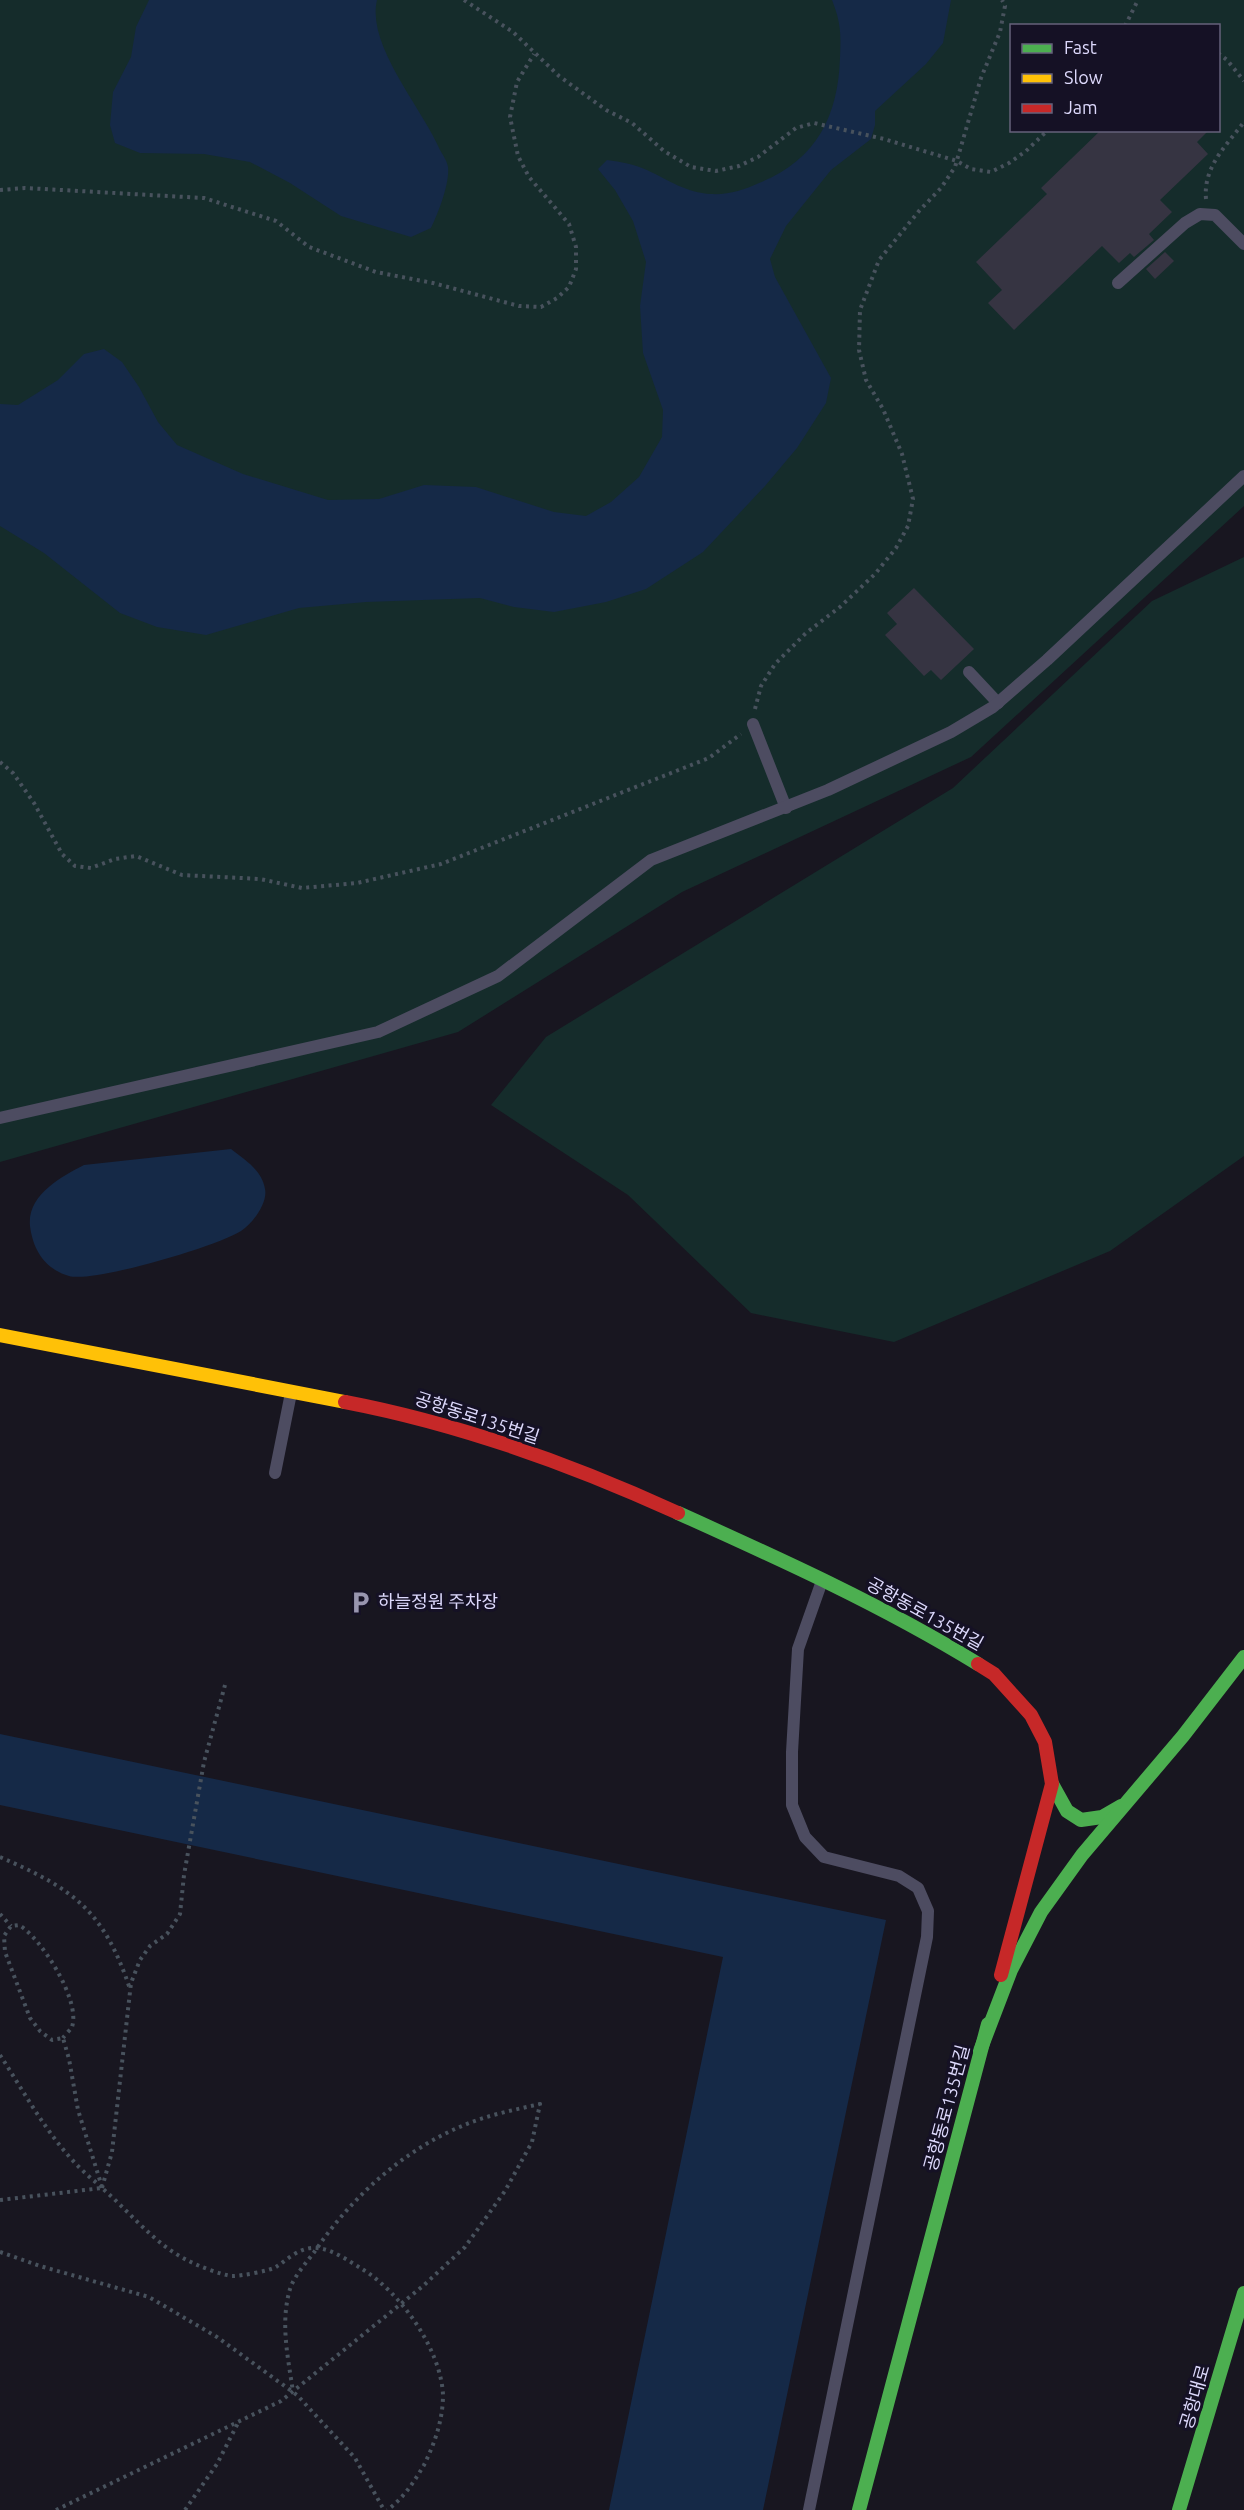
<svg xmlns="http://www.w3.org/2000/svg" width="1244" height="2510" font-family="Ubuntu,'Noto Sans KR',sans-serif">
<style>
.green{fill:#152c2b;fill-rule:evenodd}
.water{fill:#152947}
.building{fill:#363442}
.lines{fill:none;stroke-linecap:round;stroke-linejoin:round}
.path{stroke:#48525d;stroke-width:4;stroke-dasharray:3 4.5;stroke-linecap:butt}
.lane{stroke:#4d4c61;stroke-width:12}
.fast{stroke:#4caf50;stroke-width:14}
.slow{stroke:#ffc107;stroke-width:14}
.jam{stroke:#c62828;stroke-width:14}
.labels{text-anchor:middle;stroke-width:6;stroke-linejoin:round;paint-order:stroke}
.street-label{font-size:18px;fill:#ddd9fc;stroke:#151125}
.poi-label{font-size:18px;fill:#ddd9fc;stroke:#151125;text-anchor:start}
</style>
<rect width="100%" height="100%" fill="#181620"/>
<g class="green">
<path d="M0,0H1244V506L971,757L682,892L458,1032L0,1162ZM1012,26H1218V130H1012Z"/>
<polygon points="1244,557 1244,1156 1110,1251 894,1342 751,1313 628,1195 491,1105 546,1037 953,788 1152,601"/>
</g>
<g class="water">
<path d="M149,0H377C366,45 423,109 440,150C443,155 447,161 448,167C450,183 438,214 431,228L411,237L341,216L290,183L250,162L204,154L140,153L115,143L110,125L113,92L131,57L136,27Z"/>
<path d="M832,0H951L943,43L926,64L875,111V125L871,139L831,170L786,226L770,259L775,277L831,378L826,403L797,448L765,486L703,552L646,589L606,602L554,612L514,607L480,598L366,602L299,608L206,635L157,627L120,613L44,553L0,526V404L18,405L58,380L84,354L104,349L122,362L139,387L158,422L177,445L243,474L328,500L379,499L424,485L476,487L554,512L586,516L611,502L639,477L662,437L663,410L643,353L640,306L646,262L633,221L615,190L598,169L607,160C621,162 634,164 647,170C668,180 687,193 711,194C728,195 744,190 759,183C816,160 838,117 840,58C841,34 841,23 832,0Z"/>
<path d="M231,1149C245,1160 262,1170 265,1189C268,1203 252,1224 241,1231C218,1246 94,1283 69,1276C45,1269 33,1250 30,1226C27,1195 61,1177 84,1165Z"/>
<polygon points="0,1734 886,1920 763,2510 609,2510 723,1957 0,1805"/>
</g>
<g class="building">
<polygon points="1101,130 1209,130 1197,142 1208,154 1160,200 1172,212 1149,234 1154,240 1134,257 1130,253 1119,263 1102,246 1014,330 988,303 1002,290 976,262 1047,194 1041,188"/>
<polygon points="1165,252 1174,261 1155,279 1146,269"/>
<polygon points="914,588 974,649 941,680 931,670 924,676 885,635 897,624 887,613"/>
</g>
<g class="lines">
<g class="path">
<polyline points="464,0 513,32 559,76 606,110 632,123 664,151 691,167 716,171 739,166 758,157 796,128 814,123 884,139 957,161 971,169 991,172 1009,163 1026,151 1048,130"/>
<polyline points="1125,26 1138,0"/>
<polyline points="1218,53 1227,60 1244,81"/>
<polyline points="0,190 25,188 204,198 276,221 309,247 376,272 433,283 519,306 541,307 557,298 569,287 576,269 576,247 569,224 529,177 518,156 510,117 517,82 534,54"/>
<path d="M1206,199C1203,167 1226,146 1244,122"/>
<polyline points="755,709 761,686 775,664 806,633 840,607 875,574 896,548 908,526 913,499 902,454 883,409 866,380 859,350 860,310 879,260 919,211 941,188 955,167 981,78 1000,32 1005,6 1002,0"/>
<polyline points="0,762 13,773 34,803 62,854 75,866 91,868 115,859 136,856 182,875 260,879 302,888 357,883 441,864 709,758 741,734"/>
<path d="M0,1857C74,1889 104,1911 130,1989"/>
<polyline points="0,1914 11,1926"/>
<path d="M63,2038C65,2035 70,2030 72,2027C81,2000 41,1938 19,1925L11,1926L4,1936L5,1952L30,2018L40,2031L52,2040L63,2038L69,2059L78,2110L102,2187"/>
<path d="M0,2055C30,2101 57,2154 102,2187"/>
<polyline points="102,2188 112,2152 131,1983 140,1960 150,1946 167,1934 180,1914 184,1875 204,1762 225,1685"/>
<path d="M0,2200L102,2188C130,2212 155,2245 189,2261C198,2266 222,2275 232,2276C241,2276 269,2271 276,2267C288,2259 301,2246 317,2248C332,2249 349,2261 362,2269C400,2292 441,2349 443,2395C443,2419 435,2443 424,2465C414,2482 403,2499 387,2510"/>
<polyline points="0,2252 40,2266 149,2297 217,2337 297,2395 355,2458 384,2510"/>
<path d="M56,2510L281,2401L423,2286L465,2247L505,2191L532,2142L540,2104C514,2110 487,2115 462,2126C402,2151 351,2198 315,2251C307,2262 294,2276 290,2289C280,2323 288,2357 293,2392"/>
<polyline points="185,2510 217,2464 239,2421"/>
</g>
<g class="lane">
<polyline points="1118,283 1185,223 1200,214 1215,215 1244,244"/>
<polyline points="969,672 998,703"/>
<polyline points="753,724 786,808"/>
<polyline points="0,1118 378,1032 498,976 651,860 828,790 951,732 993,707 1047,660 1244,476"/>
<polyline points="275,1473 291,1393"/>
<polyline points="809,2510 927,1937 928,1911 918,1888 899,1876 824,1857 805,1837 792,1805 792,1752 798,1649 822,1581"/>
</g>
<g class="fast">
<path d="M678,1513C780,1559 882,1605 978,1664"/>
<polyline points="1052,1784 1067,1811 1081,1820 1102,1817 1121,1806"/>
<polyline points="980,2051 1011,1970 1041,1912 1082,1855 1183,1736 1244,1657"/>
<polyline points="859,2510 988,2024"/>
<polyline points="1179,2510 1244,2293"/>
</g>
<polyline class="slow" points="0,1335 345,1402"/>
<g class="jam">
<path d="M345,1402C460,1424 571,1464 678,1513"/>
<polyline points="978,1664 994,1674 1031,1715 1045,1742 1052,1784 1001,1975"/>
</g>
</g>
<defs>
<symbol id="parking-bare" viewBox="-9 -9 18 18"><path d="M-3.5-5.5H1a3.5 3.5 0 0 1 0 7H-1V5.5H-3.5ZM-1-3.4V-.6H.8a1.4 1.4 0 0 0 0-2.8Z" fill="#9895af" stroke="#151125" stroke-width="2.5" paint-order="stroke"/></symbol>
</defs>
<g fill-rule="evenodd">
<use href="#parking-bare" x="344" y="1586" width="33" height="33"/>
</g>
<g class="labels">
<g class="street-label">
<text transform="translate(477 1418) rotate(18)" y="6">공항동로135번길</text>
<text transform="translate(925 1614) rotate(29)" y="6">공항동로135번길</text>
<text transform="translate(947 2108) rotate(-75)" y="6">공항동로135번길</text>
<text transform="translate(1195 2397) rotate(-74)" y="6">공항대로</text>
</g>
<g class="poi-label">
<text x="378" y="1608">하늘정원 주차장</text>
</g>
</g>
<rect x="1010" y="24" width="210" height="108" fill="#151125" stroke="#65617b" stroke-width="1.5"/>
<rect x="1022" y="44" width="30" height="9" fill="#4caf50" stroke="#65617b" stroke-width="1.5"/>
<text x="1064" y="54" font-size="18" fill="#ddd9fc">Fast</text>
<rect x="1022" y="74" width="30" height="9" fill="#ffc107" stroke="#65617b" stroke-width="1.5"/>
<text x="1064" y="84" font-size="18" fill="#ddd9fc">Slow</text>
<rect x="1022" y="104" width="30" height="9" fill="#c62828" stroke="#65617b" stroke-width="1.5"/>
<text x="1064" y="114" font-size="18" fill="#ddd9fc">Jam</text>
</svg>
